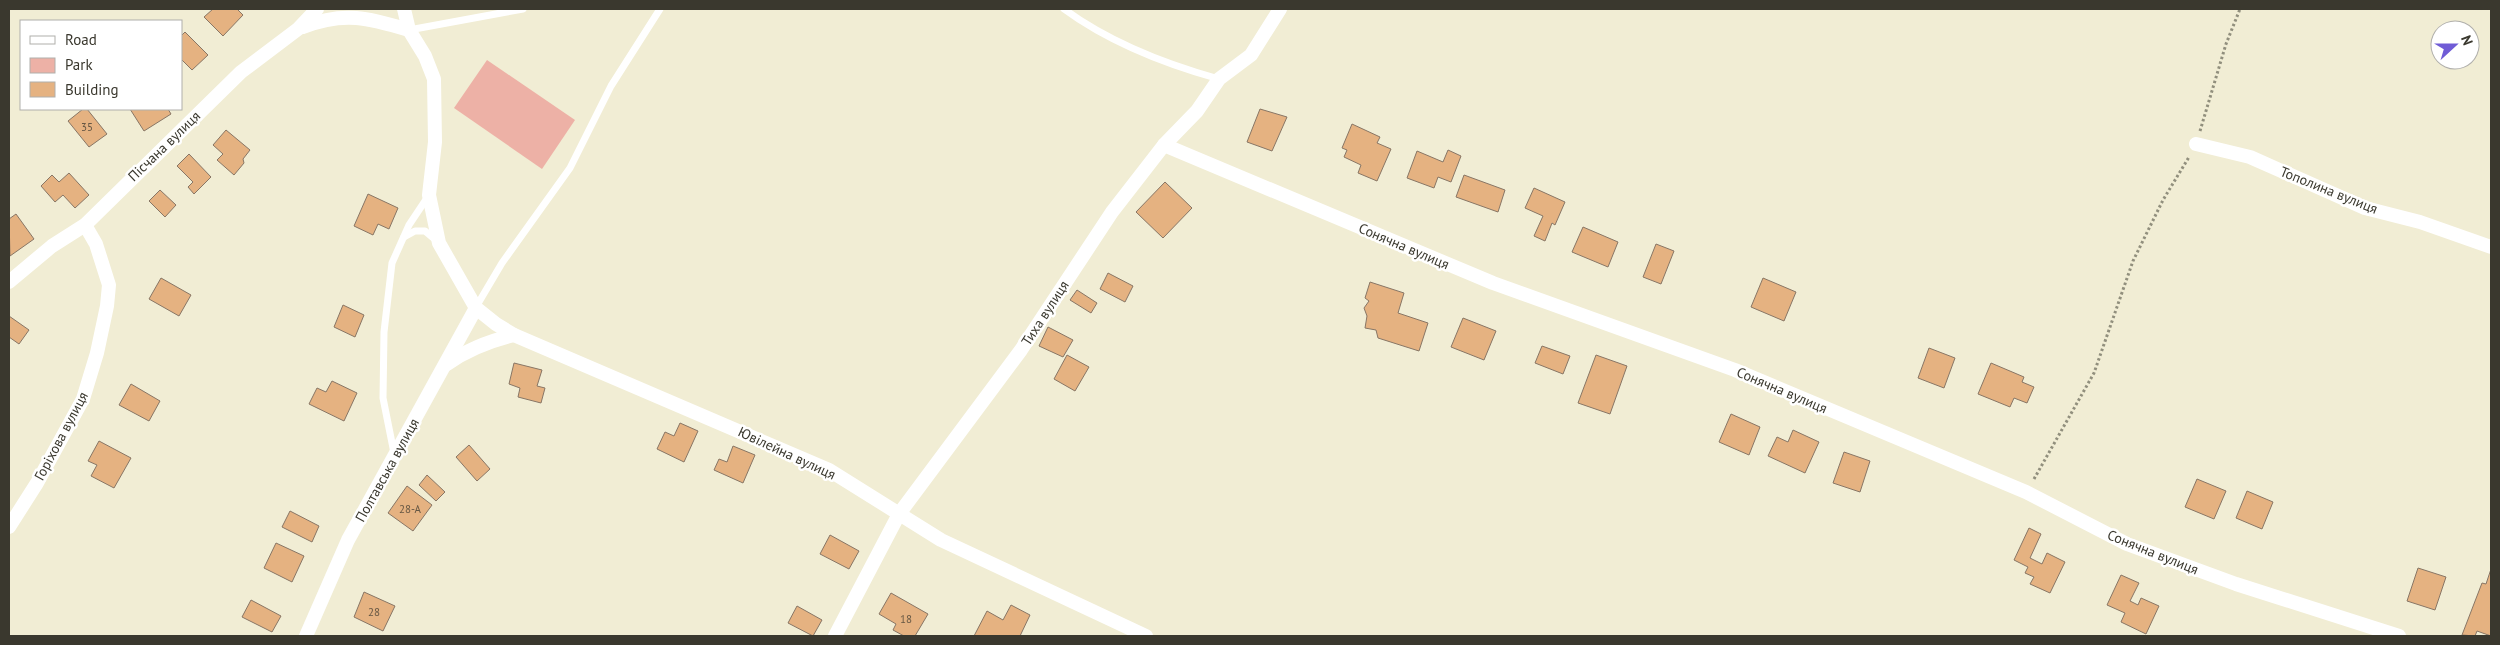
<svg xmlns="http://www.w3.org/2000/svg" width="2500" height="645" font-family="'PT Sans',sans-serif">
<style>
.green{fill:#edb1a6}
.building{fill:#e5b281;stroke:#887665}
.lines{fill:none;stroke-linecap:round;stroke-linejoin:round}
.path{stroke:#918f7d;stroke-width:3;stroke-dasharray:2.5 2.5;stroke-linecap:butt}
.service{stroke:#fff;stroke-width:7}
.minor{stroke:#fff;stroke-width:14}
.labels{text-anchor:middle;stroke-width:5;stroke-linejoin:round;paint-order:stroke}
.number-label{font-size:11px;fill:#655643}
.street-label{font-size:14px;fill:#3a382e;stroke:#fff}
</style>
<rect width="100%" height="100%" fill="#f1edd4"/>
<polygon class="green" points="487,60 575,120 542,169 454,108"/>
<g class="building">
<polygon points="213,9 237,9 243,15 223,36 204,17"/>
<polygon points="185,32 208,55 192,70 181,59 181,36"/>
<polygon points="83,109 87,109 107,134 89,147 68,121"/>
<polygon points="130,109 168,109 171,114 144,131"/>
<polygon points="1260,109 1287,117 1272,151 1247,142"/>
<polygon points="1352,124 1380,137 1377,143 1391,149 1377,181 1358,173 1361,165 1344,157 1347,150 1342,148"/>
<polygon points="226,130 250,150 243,159 244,163 234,175 217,160 223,154 213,145"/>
<polygon points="1448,150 1461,156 1451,182 1438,177 1434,188 1407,178 1417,151 1443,162"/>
<polygon points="189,154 211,177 194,194 188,187 193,182 177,166"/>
<polygon points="69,173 89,195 75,208 63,195 55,202 41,186 52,175 59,182"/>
<polygon points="1464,175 1505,190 1498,212 1456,197"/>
<polygon points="1165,182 1192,208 1163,238 1136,212"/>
<polygon points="1534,188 1565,202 1555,225 1552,223 1545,241 1534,236 1543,216 1525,208"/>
<polygon points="160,190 176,205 165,217 149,201"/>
<polygon points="368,194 398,208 389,229 378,224 373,235 354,226"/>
<polygon points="16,214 34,239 10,256 9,219"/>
<polygon points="1583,227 1618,242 1608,267 1572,252"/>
<polygon points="1656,244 1674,251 1661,284 1643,277"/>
<polygon points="1108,273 1133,286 1125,302 1100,289"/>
<polygon points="161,278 191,295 179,316 149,299"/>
<polygon points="1763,278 1796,292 1784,321 1751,307"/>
<polygon points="1370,282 1404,293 1398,313 1428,323 1419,351 1378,338 1376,330 1365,328 1367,316 1364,308 1369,301 1365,298"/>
<polygon points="1077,290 1097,303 1091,313 1070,300"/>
<polygon points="343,305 364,315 355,337 334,327"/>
<polygon points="9,316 29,330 19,344 9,337"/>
<polygon points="1463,318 1496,331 1484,360 1451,347"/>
<polygon points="1048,327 1073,340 1063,357 1039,346"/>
<polygon points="1542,346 1570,356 1563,374 1535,363"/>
<polygon points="1929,348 1955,358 1944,388 1918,378"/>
<polygon points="1067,355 1089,367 1075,391 1054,379"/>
<polygon points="1596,355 1627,366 1610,414 1578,403"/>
<polygon points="514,363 542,370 537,386 545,388 541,403 518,397 520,388 509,384"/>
<polygon points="1991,363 2024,377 2022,382 2034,387 2027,403 2014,398 2010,407 1978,394"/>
<polygon points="332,381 357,393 344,421 309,404 317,388 326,392"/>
<polygon points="131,384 160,401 149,421 119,405"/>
<polygon points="1731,414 1760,427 1749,455 1719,442"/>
<polygon points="680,423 698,431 684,462 657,449 665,432 674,436"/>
<polygon points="1793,430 1819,442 1805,473 1768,456 1777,437 1788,442"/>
<polygon points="99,441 131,458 114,488 91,476 97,465 88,461"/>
<polygon points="469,445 490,469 477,481 456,457"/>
<polygon points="733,446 755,455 743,483 714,470 719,459 727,462"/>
<polygon points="1844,452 1870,461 1860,492 1833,483"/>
<polygon points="427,475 445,492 436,501 419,485"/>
<polygon points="2197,479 2226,491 2214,519 2185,507"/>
<polygon points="407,486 432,505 413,531 388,513"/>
<polygon points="2247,491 2273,502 2262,529 2236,518"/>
<polygon points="290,511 319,526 312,542 282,527"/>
<polygon points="2029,528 2041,534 2030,558 2042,564 2047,553 2065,562 2050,593 2030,584 2034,577 2025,573 2028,567 2014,560"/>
<polygon points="830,535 859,551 849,569 820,554"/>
<polygon points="276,543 304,556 292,582 264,568"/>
<polygon points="2418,568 2446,577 2435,610 2407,601"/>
<polygon points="2491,569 2491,636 2477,631 2475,636 2462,635 2482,583 2486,584"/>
<polygon points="2121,575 2139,583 2130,601 2138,605 2141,598 2159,606 2146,634 2121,622 2125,613 2107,605"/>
<polygon points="364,592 395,606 383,631 354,617"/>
<polygon points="891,593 928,614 915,636 904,636 893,630 896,624 879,614"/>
<polygon points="251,600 281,616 272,632 242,617"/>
<polygon points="1011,605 1030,615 1020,636 974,636 987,611 1003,620"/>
<polygon points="797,606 822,620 813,636 788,623"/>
</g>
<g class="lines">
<g class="path">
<polyline points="2200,131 2226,44 2240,9"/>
<polyline points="2034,479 2094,373 2133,261 2163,200 2189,157"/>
</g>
<g class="service">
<path d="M1064,9C1109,42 1165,64 1219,79"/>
<polyline points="409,30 523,9"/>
<polyline points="404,237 415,231 425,231 437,241"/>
<polyline points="476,307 502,263 570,168 611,86 660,9"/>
<polyline points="394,453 383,398 384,332 392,263 409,225 429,195"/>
</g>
<g class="minor">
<polyline points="404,9 409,30 425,56 434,79 435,142 429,195 439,243 476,308 496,324 514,335 829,470 941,540 1146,636"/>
<path d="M303,27C344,11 369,18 409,30"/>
<polyline points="2196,144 2250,157 2365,208 2420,222 2491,247"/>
<polyline points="1164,145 1493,283 1735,370 2026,492 2127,544 2236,584 2399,636"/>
<polyline points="9,282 52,246 85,225 241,72 298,29 317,9"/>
<path d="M447,364C468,349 489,341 514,335"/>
<polyline points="9,527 37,483 83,399 97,353 107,306 109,285 96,244 85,225"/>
<polyline points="306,636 348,540 476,308"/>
<polyline points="835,636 899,514 1021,350 1112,212 1164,145 1197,111 1219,79 1251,55 1280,9"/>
</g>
</g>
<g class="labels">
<g class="number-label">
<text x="87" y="131">35</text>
<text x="410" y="513">28-А</text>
<text x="374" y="616">28</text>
<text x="906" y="623">18</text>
</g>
<g class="street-label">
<text transform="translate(164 146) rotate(-44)" y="5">Пісчана вулиця</text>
<text transform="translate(2329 190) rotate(22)" y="5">Тополина вулиця</text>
<text transform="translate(1404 246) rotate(23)" y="5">Сонячна вулиця</text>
<text transform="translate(1045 313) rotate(-57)" y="5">Тиха вулиця</text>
<text transform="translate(1782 390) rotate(23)" y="5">Сонячна вулиця</text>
<text transform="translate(61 436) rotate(-62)" y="5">Горіхова вулиця</text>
<text transform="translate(787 453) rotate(25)" y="5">Ювілейна вулиця</text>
<text transform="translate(387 470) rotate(-61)" y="5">Полтавська вулиця</text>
<text transform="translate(2153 552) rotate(22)" y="5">Сонячна вулиця</text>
</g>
</g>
<rect width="2500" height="645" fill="none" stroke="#3a382e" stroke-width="20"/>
<rect x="20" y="20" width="162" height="90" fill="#ffffff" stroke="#b0afab"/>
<rect x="30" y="36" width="25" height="8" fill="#ffffff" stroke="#b0afab"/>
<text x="65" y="45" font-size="15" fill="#3a382e">Road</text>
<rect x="30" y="58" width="25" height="15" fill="#edb1a6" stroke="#b0afab"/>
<text x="65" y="70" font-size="15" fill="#3a382e">Park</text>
<rect x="30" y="82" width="25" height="15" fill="#e5b281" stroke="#b0afab"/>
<text x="65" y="95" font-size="15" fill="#3a382e">Building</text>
<g transform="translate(2455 45) rotate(69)"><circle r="24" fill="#ffffff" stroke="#b0afab"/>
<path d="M0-4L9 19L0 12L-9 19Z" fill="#705cd6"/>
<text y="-8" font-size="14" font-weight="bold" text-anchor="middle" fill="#3a382e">N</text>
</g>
</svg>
